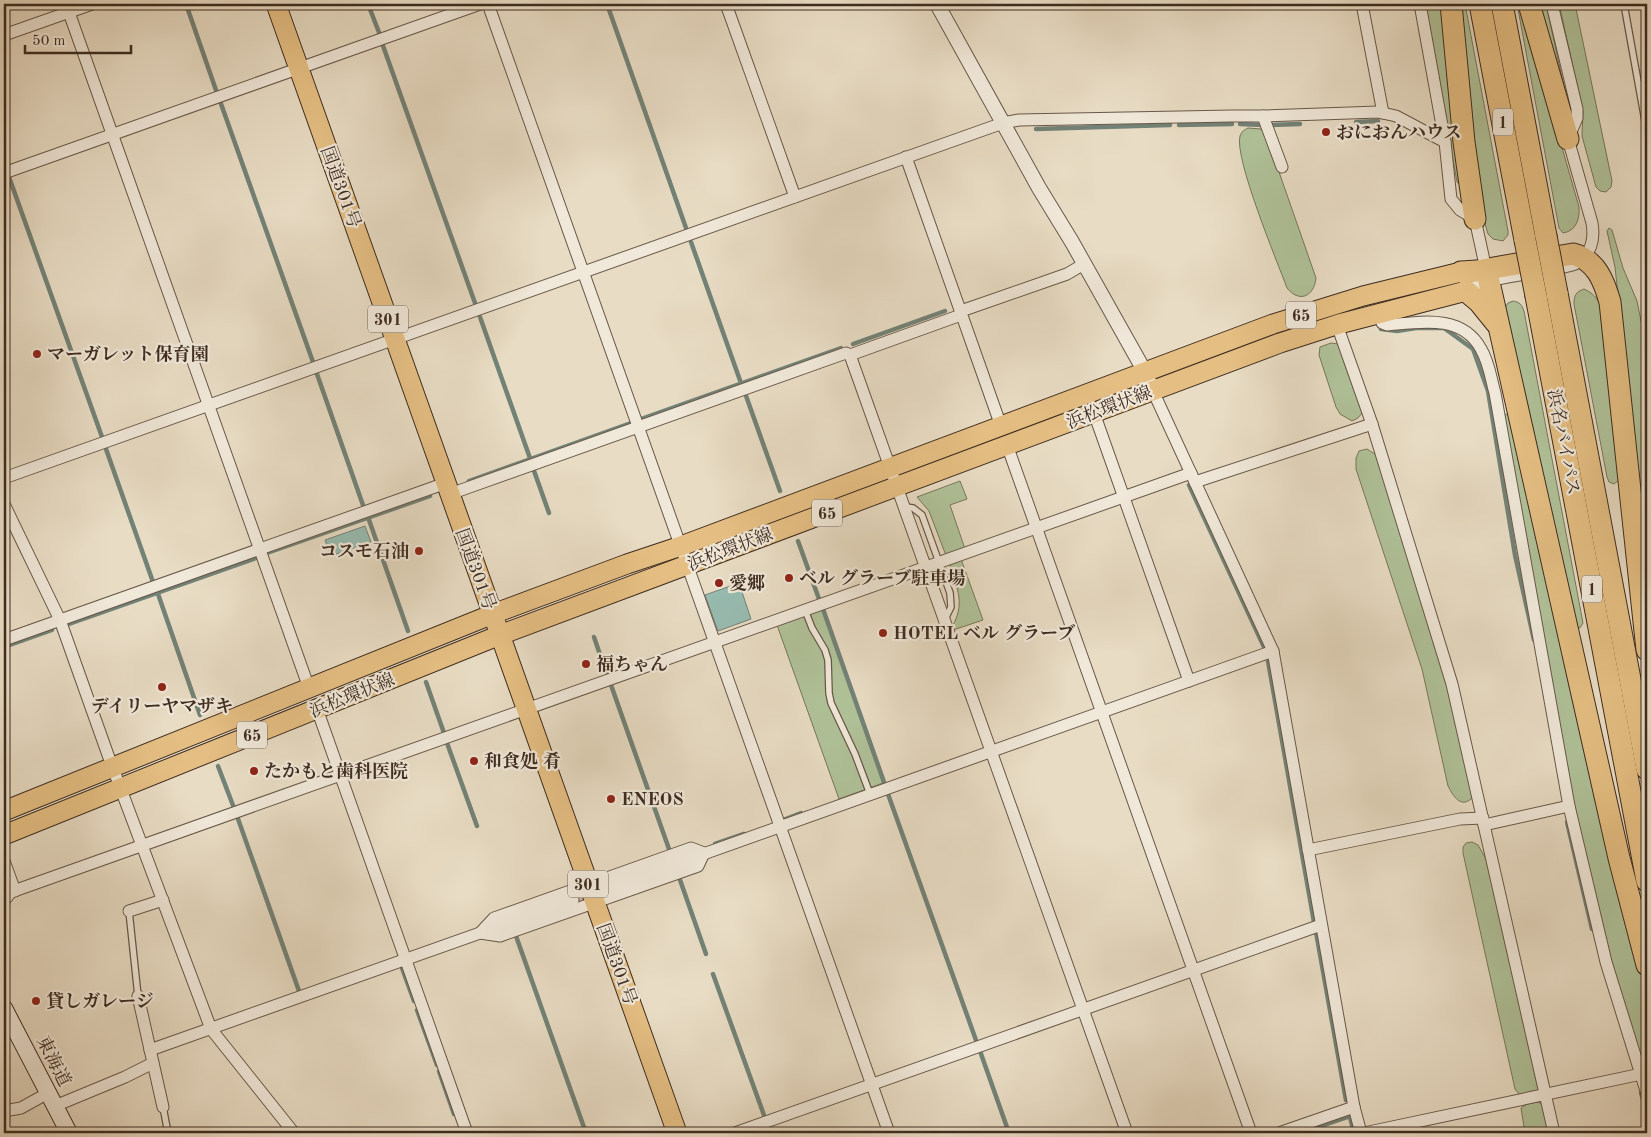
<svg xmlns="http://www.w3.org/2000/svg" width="1651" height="1137" font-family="'Old Standard TT','Noto Serif JP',serif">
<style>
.green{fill:#b0c299;stroke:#77775c}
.water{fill:#97bcb1;stroke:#738277}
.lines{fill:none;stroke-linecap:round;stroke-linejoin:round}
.stream{stroke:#738277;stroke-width:4.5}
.minor-tunnel{stroke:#c6b9a3;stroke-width:11;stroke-dasharray:11 5.5;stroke-linecap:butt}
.service-casing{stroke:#685849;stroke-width:8}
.minor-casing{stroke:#685849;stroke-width:13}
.tertiary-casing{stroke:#685849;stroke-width:16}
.secondary-casing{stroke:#3e2c20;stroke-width:18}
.primary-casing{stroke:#3e2c20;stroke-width:21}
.trunk-casing{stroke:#3e2c20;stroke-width:21}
.motorway-casing{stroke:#3e2c20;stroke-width:23}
.service{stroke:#f0e8d9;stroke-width:5.5}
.minor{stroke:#f0e8d9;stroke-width:11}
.tertiary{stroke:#f0e8d9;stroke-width:14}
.secondary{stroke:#f0e8d9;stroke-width:16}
.primary{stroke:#e4be82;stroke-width:19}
.trunk{stroke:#e4be82;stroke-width:19}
.motorway{stroke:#e4be82;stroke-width:21}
.motorway-bridge-casing{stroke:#3e2c20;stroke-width:23;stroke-linecap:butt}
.motorway-bridge{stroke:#e4be82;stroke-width:21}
.poi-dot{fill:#8f2418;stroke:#f0e8d9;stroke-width:2}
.labels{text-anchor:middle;stroke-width:4.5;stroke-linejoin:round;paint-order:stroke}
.shield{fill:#f0e8d9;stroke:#736458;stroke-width:1}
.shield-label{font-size:16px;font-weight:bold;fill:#3e2c20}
.poi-label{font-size:18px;font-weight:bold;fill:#3e2c20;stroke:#f0e8d9;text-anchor:start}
.street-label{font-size:18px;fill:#3e2c20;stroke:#f0e8d9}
</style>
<rect width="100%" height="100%" fill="#e8dcc4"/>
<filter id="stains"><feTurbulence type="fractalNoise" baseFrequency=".004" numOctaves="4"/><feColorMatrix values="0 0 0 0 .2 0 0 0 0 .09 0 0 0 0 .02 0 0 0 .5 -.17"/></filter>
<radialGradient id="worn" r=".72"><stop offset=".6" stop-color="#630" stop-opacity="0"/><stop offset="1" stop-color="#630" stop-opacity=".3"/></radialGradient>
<g class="green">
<polygon points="1425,4 1443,4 1460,183 1459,184 1457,182"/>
<polygon points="1460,4 1465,4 1508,231 1508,235 1503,241 1493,239 1488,234 1483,217 1477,179"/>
<path d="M1517,4H1521L1579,207C1580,219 1576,231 1563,233L1559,228Z"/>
<polygon points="1538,4 1546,4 1566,96"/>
<polygon points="1559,4 1575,4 1612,181 1611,187 1606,192 1600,191 1596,187 1582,136 1583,111"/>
<path d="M1248,128L1261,129L1266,136L1278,169L1316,278C1314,297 1299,303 1287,288C1277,261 1234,158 1240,136C1242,131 1244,130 1248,128Z"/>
<polygon points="1609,228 1612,230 1623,268 1637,301 1647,351 1647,571 1615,267 1607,231"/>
<path d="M1584,289C1593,293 1597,298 1601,306L1619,480L1614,484L1609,482L1607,477L1574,304C1574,295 1576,292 1584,289Z"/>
<path d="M1513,301C1520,302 1522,305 1524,311L1583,623L1580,628H1577L1505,308L1508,303Z"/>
<polygon points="1331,343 1338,344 1361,407 1362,413 1358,418 1352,421 1340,414 1336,407 1319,355 1320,347"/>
<polygon points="1507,414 1510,414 1632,942 1647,995 1647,1062 1640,1055 1611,960 1574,805 1504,418 1505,415"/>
<path d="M1367,449L1375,454L1380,463L1448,685L1473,793L1472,798C1461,809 1453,796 1448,786L1422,669L1356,469V458L1359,451Z"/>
<polygon points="960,481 967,499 950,505 965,549 949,555 945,553 929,511 917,497"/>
<path d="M961,559L983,620L953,630L952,627C965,604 958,590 950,567L951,562Z"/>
<polygon points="822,609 883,783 839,799 777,625"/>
<polygon points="1472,842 1478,845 1486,859 1539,1089 1536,1092 1520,1095 1515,1089 1463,853 1463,847 1466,843"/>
<polygon points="1538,1102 1542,1104 1550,1133 1525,1133 1521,1108 1527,1104"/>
</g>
<g class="water">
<polygon points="365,526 371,542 331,556 325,540"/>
<polygon points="739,583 751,619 718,631 705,595"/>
</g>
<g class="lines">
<g class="stream">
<polyline points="186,4 217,93"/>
<polyline points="368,4 380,35"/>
<polyline points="607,4 686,228"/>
<polyline points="382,43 475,303"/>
<polyline points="220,101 313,362"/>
<polyline points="1356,122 1378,121"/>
<polyline points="1240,124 1262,125"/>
<polyline points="1179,125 1232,124"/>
<polyline points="1269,125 1300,124"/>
<polyline points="1036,129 1170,125"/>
<polyline points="4,161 6,167"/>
<polyline points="9,177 102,437"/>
<polyline points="691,242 742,386"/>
<polyline points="480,317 531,461"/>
<polyline points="1381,329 1397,331 1416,328 1444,328 1473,349 1488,391 1515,555 1534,640"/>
<polyline points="853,344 945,311"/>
<polyline points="317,374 364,508"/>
<polyline points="745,393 780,491"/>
<polyline points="641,419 841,348"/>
<polyline points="106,449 153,582"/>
<polyline points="533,468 549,513"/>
<polyline points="469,481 631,423"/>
<polyline points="1189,485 1264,647"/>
<polyline points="368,517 408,631"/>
<polyline points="798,541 819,599"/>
<polyline points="267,553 430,496"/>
<polyline points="157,591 200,715"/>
<polyline points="823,609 885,785"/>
<polyline points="69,624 256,558"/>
<polyline points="594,637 607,675"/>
<polyline points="4,647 52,630"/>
<polyline points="1268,661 1314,922"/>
<polyline points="426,682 444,733"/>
<polyline points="611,685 669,849"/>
<polyline points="447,743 477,826"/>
<polyline points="218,766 234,808"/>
<polyline points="888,794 977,1043"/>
<polyline points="237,816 299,991"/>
<polyline points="783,820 801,813"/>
<polyline points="1567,822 1592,929"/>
<polyline points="715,844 744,834"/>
<polyline points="679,877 706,954"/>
<polyline points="1316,932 1346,1100"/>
<polyline points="516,936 586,1133"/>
<polyline points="402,968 414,1001"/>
<polyline points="713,974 765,1118"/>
<polyline points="417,1010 437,1065"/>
<polyline points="980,1051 1009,1133"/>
<polyline points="439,1071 454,1114"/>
<polyline points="1641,1093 1647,1111"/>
<polyline points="1350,1117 1354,1133"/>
<polyline points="768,1126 770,1133"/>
<polyline points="1300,1133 1350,1116"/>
</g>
<polyline class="minor-tunnel" points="573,900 611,887"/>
<defs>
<g id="service">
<polyline points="1624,4 1647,132"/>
<polyline points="905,507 913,508 922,515 950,593 951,607 945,619"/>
<polyline points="805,610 812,628 825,650 828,660 829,693 831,703 855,754 870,794"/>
<polyline points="129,911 138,996"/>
<polyline points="163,1107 168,1133"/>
</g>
<g id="minor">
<polyline points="66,4 309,688"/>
<polyline points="488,4 889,1133"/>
<polyline points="726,4 795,197"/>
<polyline points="1362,4 1383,113"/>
<polyline points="1420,4 1445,142 1451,199 1460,210 1475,219 1487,274"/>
<polyline points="4,35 92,4"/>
<polyline points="1263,116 1282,167"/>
<polyline points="906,157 1001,426"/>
<polyline points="4,173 480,4"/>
<path d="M1466,291C1497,273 1541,275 1575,264C1591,254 1595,241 1592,223L1568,139L1577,118V109L1552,4"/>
<polyline points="961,311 1067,274 1084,264"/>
<path d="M1378,313L1382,323L1387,325C1421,322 1462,314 1481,349C1489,362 1491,379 1495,393L1569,806L1606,962L1647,1094"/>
<polyline points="1337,325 1372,424 1452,684 1554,1133"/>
<polyline points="850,355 1127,1133"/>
<polyline points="1153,391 1273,651 1354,1107 1361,1133"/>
<polyline points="1094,413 1189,681"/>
<polyline points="1007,445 1251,1133"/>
<polyline points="4,478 1003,123 1019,120 1232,116 1265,116 1378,112 1396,116 1445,142"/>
<polyline points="1195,482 1372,424"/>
<polyline points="450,494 846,353 850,355 961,315"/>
<polyline points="4,504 60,620 108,755 211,1029 294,1133"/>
<polyline points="4,640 446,483"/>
<polyline points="317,709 467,1133"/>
<polyline points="1484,825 1569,806"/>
<polygon points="691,848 704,853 698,866 500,936 480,933 494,918"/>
<polyline points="1308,850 1460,819 1483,818"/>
<polyline points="4,861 15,891"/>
<polyline points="611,887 1273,651"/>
<polyline points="4,901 11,892 1191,473"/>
<polyline points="129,911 163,900"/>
<polyline points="138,996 163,1107"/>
<polyline points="150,1050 573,900"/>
<polyline points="55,1106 125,1077 153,1063"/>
<polyline points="4,1111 21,1108 48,1093"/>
<polyline points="735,1133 1321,925"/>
<polyline points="1279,1133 1354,1107"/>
<polyline points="1364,1133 1646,1073"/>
</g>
<polyline id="tertiary" points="937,4 1039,188 1072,242 1145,372 1153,391"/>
<polyline id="secondary" points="4,1008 69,1133"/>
<g id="primary">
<polyline points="4,811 493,614 627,564 681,546 1273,324 1363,296 1461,272"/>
<polyline points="4,835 500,635 1280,343 1339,324 1466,291"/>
</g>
<polyline id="trunk" points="276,4 677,1133"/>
<g id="motorway">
<polyline points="1451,4 1464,142 1475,219"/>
<polyline points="1480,4 1525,240"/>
<polyline points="1502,4 1546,236"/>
<polyline points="1529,4 1568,139"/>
<path d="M1461,272L1477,271L1573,254C1596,260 1604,281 1610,302L1647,650"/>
<polyline points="1489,282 1619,858 1647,965"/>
<polyline points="1466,291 1479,302 1496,323"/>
<polyline points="1557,293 1647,769"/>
<polyline points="1536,296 1647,881"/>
</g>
</defs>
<use href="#service" class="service-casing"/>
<use href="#minor" class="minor-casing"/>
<use href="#tertiary" class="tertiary-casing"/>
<use href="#secondary" class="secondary-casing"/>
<use href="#primary" class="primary-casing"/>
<use href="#trunk" class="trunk-casing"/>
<use href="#motorway" class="motorway-casing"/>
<use href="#service" class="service"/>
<use href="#minor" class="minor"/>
<use href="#tertiary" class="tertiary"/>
<use href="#secondary" class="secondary"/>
<use href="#primary" class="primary"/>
<use href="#trunk" class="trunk"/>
<use href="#motorway" class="motorway"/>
<defs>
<g id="motorway-bridge">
<polyline points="1546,236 1557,293"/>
<polyline points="1525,240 1536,296"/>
</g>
</defs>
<use href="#motorway-bridge" class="motorway-bridge-casing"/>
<use href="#motorway-bridge" class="motorway-bridge"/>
</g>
<g class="poi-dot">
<circle cx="1326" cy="132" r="5"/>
<circle cx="37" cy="354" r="5"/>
<circle cx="419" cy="551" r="5"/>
<circle cx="789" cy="578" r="5"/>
<circle cx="719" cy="583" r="5"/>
<circle cx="883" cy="633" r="5"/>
<circle cx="586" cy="664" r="5"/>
<circle cx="162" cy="687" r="5"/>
<circle cx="474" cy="761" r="5"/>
<circle cx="254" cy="771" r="5"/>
<circle cx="611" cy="799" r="5"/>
<circle cx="36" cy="1001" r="5"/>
</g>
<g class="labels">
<g class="shield">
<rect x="1493" y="108.5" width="20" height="27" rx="4"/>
<rect x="1286" y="301.5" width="30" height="27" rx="4"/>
<rect x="368" y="305.5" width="40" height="27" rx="4"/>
<rect x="812" y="499.5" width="30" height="27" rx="4"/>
<rect x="1582" y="575.5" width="20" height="27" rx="4"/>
<rect x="237" y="721.5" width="30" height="27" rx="4"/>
<rect x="568" y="870.5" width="40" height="27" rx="4"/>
</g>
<g class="shield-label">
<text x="1503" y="128">1</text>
<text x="1301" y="321">65</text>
<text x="388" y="325">301</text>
<text x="827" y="519">65</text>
<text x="1592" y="595">1</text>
<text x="252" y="741">65</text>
<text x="588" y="890">301</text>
</g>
<g class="poi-label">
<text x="1336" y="138">おにおんハウス</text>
<text x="47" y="360">マーガレット保育園</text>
<text x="409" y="557" text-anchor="end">コスモ石油</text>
<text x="799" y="584">ベル グラーブ駐車場</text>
<text x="729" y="589">愛郷</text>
<text x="893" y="639">HOTEL ベル グラーブ</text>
<text x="596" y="670">福ちゃん</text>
<text x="162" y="712" text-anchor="middle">デイリーヤマザキ</text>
<text x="484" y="767">和食処 肴</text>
<text x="264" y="777">たかもと歯科医院</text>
<text x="621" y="805">ENEOS</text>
<text x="46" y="1007">貸しガレージ</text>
</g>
<g class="street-label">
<text transform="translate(341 187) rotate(70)" y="6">国道301号</text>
<text transform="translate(1109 407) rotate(-21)" y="6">浜松環状線</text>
<text transform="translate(1564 442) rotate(79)" y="6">浜名バイパス</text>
<text transform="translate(730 549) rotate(-21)" y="6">浜松環状線</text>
<text transform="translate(476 569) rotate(70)" y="6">国道301号</text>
<text transform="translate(352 695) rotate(-22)" y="6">浜松環状線</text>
<text transform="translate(617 964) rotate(70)" y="6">国道301号</text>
<text transform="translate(54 1061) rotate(63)" y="6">東海道</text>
</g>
</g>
<rect width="1651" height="1137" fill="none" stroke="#e8dcc4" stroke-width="20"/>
<rect x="5" y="5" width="1641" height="1127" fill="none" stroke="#3e2c20" stroke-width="2.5"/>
<rect x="10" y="10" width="1631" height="1117" fill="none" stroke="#3e2c20"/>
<path d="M25 45v8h106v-8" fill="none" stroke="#3e2c20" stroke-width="2.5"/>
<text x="32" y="45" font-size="15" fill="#3e2c20" stroke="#f0e8d9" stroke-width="4" paint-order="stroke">50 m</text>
<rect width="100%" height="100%" filter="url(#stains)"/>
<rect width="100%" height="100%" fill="url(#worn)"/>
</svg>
